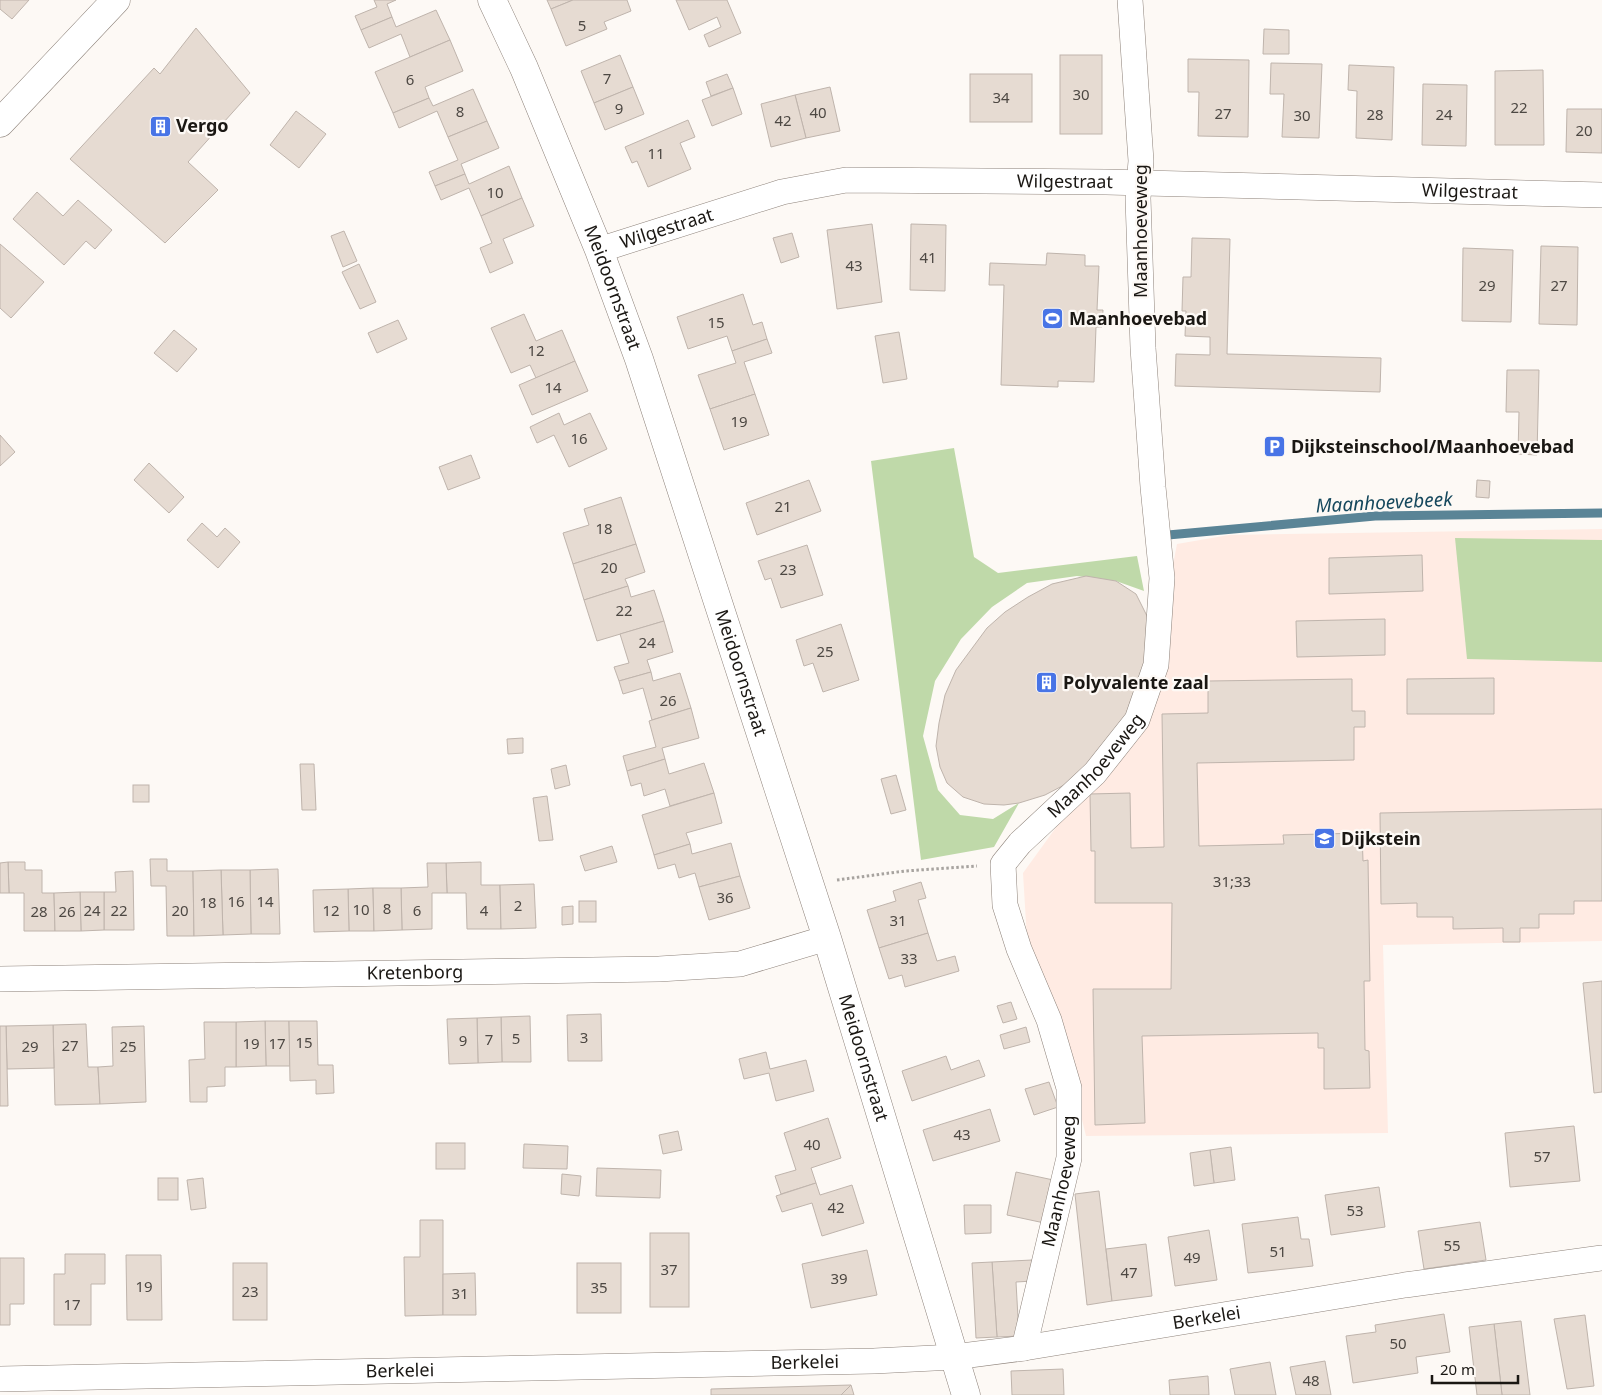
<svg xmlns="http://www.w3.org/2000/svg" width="1602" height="1395" font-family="'Noto Sans',sans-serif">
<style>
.education{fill:#ffebe3}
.green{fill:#bfd9a9}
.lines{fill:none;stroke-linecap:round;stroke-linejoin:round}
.stream{stroke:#5a8496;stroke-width:9}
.building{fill:#e6dbd2;stroke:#bfb4ac}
.minor-casing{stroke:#8e837b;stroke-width:26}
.tertiary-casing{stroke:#8e837b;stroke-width:29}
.secondary-casing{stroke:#8e837b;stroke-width:29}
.path{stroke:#a7a39f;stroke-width:3;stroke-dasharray:2.5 2.5;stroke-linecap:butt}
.minor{stroke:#fff;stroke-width:25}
.tertiary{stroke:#fff;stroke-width:28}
.secondary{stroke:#fff;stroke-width:28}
.labels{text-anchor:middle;stroke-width:4.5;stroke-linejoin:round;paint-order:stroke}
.number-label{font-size:15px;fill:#4d4843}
.poi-label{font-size:18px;font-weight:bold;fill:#1a1713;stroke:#fdf9f5;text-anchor:start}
.street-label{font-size:18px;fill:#1a1713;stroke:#fdf9f5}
.water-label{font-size:19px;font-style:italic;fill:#16485d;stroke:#fdf9f5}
</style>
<rect width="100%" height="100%" fill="#fdf9f5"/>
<polygon class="education" points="1602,529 1602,941 1383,945 1388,1133 1086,1136 1060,1029 1027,939 1023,873 1073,804 1145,712 1177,544 1229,535"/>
<g class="green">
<polygon points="954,448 974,557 998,573 1137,556 1144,591 1116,581 1077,576 1027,583 992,607 961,639 935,681 923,736 938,790 960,815 993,819 1019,803 994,847 921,860 871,461"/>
<polygon points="1455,538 1602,540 1602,662 1467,659"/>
</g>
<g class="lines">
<polyline class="stream" points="1168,535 1375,516 1602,513"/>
</g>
<g class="building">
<polygon points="0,0 29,0 12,19 0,9"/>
<polygon points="374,0 396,0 387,4 392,17 361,30 355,16 377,7"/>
<polygon points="547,0 573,0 551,9"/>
<polygon points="573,0 627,0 631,11 604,22 607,29 566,46 551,9"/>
<polygon points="676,0 727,0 741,33 709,47 704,35 721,27 717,17 689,30"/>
<polygon points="436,10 450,40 410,57 401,34 369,48 361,30 392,17 396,27"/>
<polygon points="196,28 250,93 188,162 218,190 165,243 70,159 154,68 160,74"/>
<polygon points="1264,29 1289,30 1289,54 1263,54"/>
<polygon points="450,40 463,71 425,87 429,98 393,113 375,72"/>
<polygon points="620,55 633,87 594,103 581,71"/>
<rect x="1060" y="55" width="42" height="79"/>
<polygon points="1188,59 1249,60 1248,137 1198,136 1199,92 1188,92"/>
<polygon points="1271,63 1322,64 1319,138 1282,137 1284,94 1270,94"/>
<polygon points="1349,65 1394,67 1392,140 1356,138 1357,91 1348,90"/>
<polygon points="1543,70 1544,145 1495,145 1495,71"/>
<polygon points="727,74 733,88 711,96 706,82"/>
<rect x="970" y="74" width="62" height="48"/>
<polygon points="1423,84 1467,85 1466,146 1422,145"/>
<polygon points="633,87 644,114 605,130 594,103"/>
<polygon points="830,87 840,131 806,138 795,95"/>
<polygon points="733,88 742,114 712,126 702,100"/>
<polygon points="473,89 487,121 448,137 437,111 399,128 393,113 429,98 433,106"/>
<polygon points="795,95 806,138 771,147 761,104"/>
<polygon points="1567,109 1602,109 1602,153 1566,152"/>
<polygon points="296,111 326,134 299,168 270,145"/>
<polygon points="688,120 695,137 680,143 691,169 648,187 637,161 632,163 625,147"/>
<polygon points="487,121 499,148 461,164 465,174 435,186 429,172 458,160 448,137"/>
<polygon points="509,166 522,198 481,216 469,188 441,200 435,186 465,174 469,184"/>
<polygon points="37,192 63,216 78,200 112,230 95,249 86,241 64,265 13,219"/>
<polygon points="522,198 534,226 503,239 513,263 490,273 480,248 492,243 481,216"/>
<polygon points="872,224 882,302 837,309 827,230"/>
<polygon points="911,224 946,225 945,291 910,290"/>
<polygon points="344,231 357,261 343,267 331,236"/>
<polygon points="792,233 799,257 781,263 773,238"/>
<polygon points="1192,238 1230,239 1227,354 1381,358 1380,392 1175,386 1176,354 1210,355 1210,337 1185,336 1186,311 1182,311 1183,277 1191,277"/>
<polygon points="0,244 44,282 11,318 0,308"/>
<polygon points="1541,246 1578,247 1577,325 1539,324"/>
<polygon points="1463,248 1513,250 1511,322 1462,321"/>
<polygon points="1047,253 1085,255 1085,266 1099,266 1097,310 1103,310 1102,327 1096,327 1094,382 1058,381 1058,387 1001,385 1004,285 989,285 990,263 1046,265"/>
<polygon points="359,264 376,302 360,309 342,272"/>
<polygon points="743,294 753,325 762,322 767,339 732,351 727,336 688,349 677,317"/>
<polygon points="524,314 536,341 562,330 575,361 536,378 530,365 511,373 491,328"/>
<polygon points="398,320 407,339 377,353 368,333"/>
<polygon points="174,330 197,349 177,372 154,353"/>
<polygon points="899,332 907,379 883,383 875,336"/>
<polygon points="767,339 772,353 744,362 755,394 710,409 698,375 736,363 732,351"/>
<polygon points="575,361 588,391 532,415 519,385"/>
<polygon points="1507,370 1539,370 1537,455 1518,454 1519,412 1506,412"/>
<polygon points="755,394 769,435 724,450 710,409"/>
<polygon points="559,413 564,425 590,413 607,449 569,467 554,435 537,443 530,427"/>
<polygon points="0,435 15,452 0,466"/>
<polygon points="471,455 480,478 448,490 439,467"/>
<polygon points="149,463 184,497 169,513 134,480"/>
<polygon points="809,480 821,511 757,535 746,503"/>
<polygon points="1477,480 1490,481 1489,498 1476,497"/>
<polygon points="621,497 636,544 573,564 563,533 589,525 584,509"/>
<polygon points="202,523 217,537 225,528 240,542 218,568 187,540"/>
<polygon points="636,544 645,572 625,579 628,586 584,600 573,564"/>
<polygon points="807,545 823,595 781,608 771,578 765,580 758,561"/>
<polygon points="1422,555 1423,591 1329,594 1329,558"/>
<polygon points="1086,576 1116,581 1136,594 1149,620 1148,670 1124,725 1084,770 1066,784 1045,795 1019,803 1004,805 984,804 963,797 947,783 940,767 936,746 939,723 945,695 956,670 987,628 1005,612 1028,597 1052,584"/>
<polygon points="628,586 631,597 654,590 664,621 597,641 584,600"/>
<polygon points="1385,619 1385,655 1297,657 1296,621"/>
<polygon points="664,621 673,652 647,660 651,672 619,681 614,667 629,663 620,634"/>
<polygon points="841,624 859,680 823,692 813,663 804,666 796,640"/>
<polygon points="651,672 653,681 680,673 691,708 652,720 643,688 623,694 619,681"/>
<polygon points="1494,678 1494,714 1407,714 1407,679"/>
<polygon points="1352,679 1352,711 1365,711 1365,727 1354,727 1354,760 1197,763 1199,846 1284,844 1283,835 1362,833 1363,861 1368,860 1370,981 1364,981 1365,1050 1369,1051 1370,1088 1324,1089 1324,1048 1318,1048 1318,1033 1142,1036 1145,1123 1095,1125 1093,989 1171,989 1172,903 1095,903 1095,851 1091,851 1090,794 1130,793 1131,848 1164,847 1162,714 1208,713 1208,681"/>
<polygon points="691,708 699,738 662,748 665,759 627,771 623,756 656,747 649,721"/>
<polygon points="523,738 523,753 508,754 507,739"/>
<polygon points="665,759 669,774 704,763 714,793 670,806 665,789 644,796 641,783 631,786 627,771"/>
<polygon points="300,764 314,764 316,810 302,810"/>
<polygon points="566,765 570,785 555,789 551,769"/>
<polygon points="896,775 906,810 891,814 881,779"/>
<rect x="133" y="785" width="16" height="17"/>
<polygon points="714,793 722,823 686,833 690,844 654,855 642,815"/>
<polygon points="547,796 553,840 539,841 533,798"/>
<polygon points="1602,809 1602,901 1574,901 1574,914 1539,914 1539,928 1520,928 1520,942 1503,942 1503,928 1453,929 1453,917 1417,917 1417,903 1381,904 1380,813"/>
<polygon points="731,843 740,876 699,887 695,873 679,878 675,864 658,869 654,855 690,844 692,854"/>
<polygon points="612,846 617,862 585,871 580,856"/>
<polygon points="150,859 167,859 167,871 193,871 194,936 167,936 166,886 151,886"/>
<polygon points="8,862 25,862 25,870 42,870 42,893 54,893 55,931 24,931 24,893 9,893"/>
<polygon points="8,862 9,893 0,893 0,863"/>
<polygon points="481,862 481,885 500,885 501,929 467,929 466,893 447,893 446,863"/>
<polygon points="427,863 446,863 447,893 432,893 432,929 402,930 401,888 428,887"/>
<polygon points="278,869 280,934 251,934 250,870"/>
<polygon points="221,870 250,870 251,934 223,935"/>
<polygon points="221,870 223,935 194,936 193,871"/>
<polygon points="133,871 134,930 104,930 104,892 116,892 115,872"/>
<polygon points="740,876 750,908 709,920 699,887"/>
<polygon points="921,882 926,898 918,900 928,933 879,948 867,910 896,901 893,891"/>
<polygon points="534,884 536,928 501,929 500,885"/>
<polygon points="373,888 374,931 349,931 348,889"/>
<polygon points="373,888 401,888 402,930 374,931"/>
<polygon points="348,889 349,931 314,932 313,890"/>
<polygon points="80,892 104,892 104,930 81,931"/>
<polygon points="80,892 81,931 55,931 54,893"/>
<rect x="579" y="901" width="17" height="21"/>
<polygon points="573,906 573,924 562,925 562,907"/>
<polygon points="928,933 937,961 955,956 959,971 905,987 902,975 889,979 879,948"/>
<polygon points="1602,981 1602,1092 1594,1093 1583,983"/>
<polygon points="1011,1002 1017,1019 1003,1023 997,1006"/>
<polygon points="601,1014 602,1061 568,1061 567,1015"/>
<polygon points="530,1016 531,1062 502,1062 501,1017"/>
<polygon points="501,1017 502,1062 478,1063 477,1018"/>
<polygon points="477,1018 478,1063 449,1064 447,1019"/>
<polygon points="265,1021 289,1021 290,1066 266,1066"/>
<polygon points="265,1021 266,1066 236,1067 236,1022"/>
<polygon points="289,1021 317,1021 318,1065 333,1065 334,1093 316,1094 316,1080 290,1081"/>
<polygon points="204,1022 236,1022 236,1067 225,1067 225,1086 207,1087 207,1102 190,1102 189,1060 205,1059"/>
<polygon points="86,1024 88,1067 98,1067 100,1104 55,1105 53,1025"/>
<polygon points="53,1025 54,1068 7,1069 6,1026"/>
<polygon points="0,1026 6,1026 8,1106 0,1106"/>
<polygon points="144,1026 146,1102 100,1104 98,1067 113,1066 112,1027"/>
<polygon points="1026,1027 1030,1042 1004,1049 1000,1035"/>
<polygon points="766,1052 770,1069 806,1060 814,1091 776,1101 769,1073 744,1079 739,1059"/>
<polygon points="946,1056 951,1070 979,1060 985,1076 912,1101 902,1071"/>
<polygon points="1049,1082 1058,1107 1034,1115 1025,1089"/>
<polygon points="990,1109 1000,1141 933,1161 923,1130"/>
<polygon points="828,1118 841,1158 811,1168 816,1183 781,1194 775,1176 796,1170 784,1133"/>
<polygon points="1574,1126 1580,1181 1510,1187 1505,1133"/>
<polygon points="678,1131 682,1150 663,1154 659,1135"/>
<rect x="436" y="1143" width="29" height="26"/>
<polygon points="524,1144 568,1146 567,1169 523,1168"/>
<polygon points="1231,1147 1235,1180 1214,1183 1210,1150"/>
<polygon points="1210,1150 1214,1183 1194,1186 1190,1153"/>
<polygon points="597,1168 661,1170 660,1198 596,1196"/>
<polygon points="1016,1172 1058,1181 1049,1224 1007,1215"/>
<polygon points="562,1174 581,1176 579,1196 561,1194"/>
<rect x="158" y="1178" width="20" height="22"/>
<polygon points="203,1178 206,1208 191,1210 187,1180"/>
<polygon points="816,1183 820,1195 852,1185 864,1223 822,1236 812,1203 782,1212 776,1196"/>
<polygon points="1379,1187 1385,1227 1331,1235 1325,1195"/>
<polygon points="1099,1191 1112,1301 1087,1305 1075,1194"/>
<polygon points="964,1205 991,1205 991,1233 965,1234"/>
<polygon points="1298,1217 1301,1239 1309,1239 1313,1266 1248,1273 1242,1224"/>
<polygon points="420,1220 443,1220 443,1315 405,1316 404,1257 420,1257"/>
<polygon points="1480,1222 1486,1260 1424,1269 1418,1231"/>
<polygon points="1209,1230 1217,1280 1175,1286 1168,1237"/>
<rect x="650" y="1233" width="39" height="74"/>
<polygon points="1146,1244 1152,1296 1112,1301 1106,1249"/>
<polygon points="867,1250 877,1295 811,1308 802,1264"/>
<polygon points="65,1254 105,1254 105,1284 91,1284 91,1325 54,1325 54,1274 65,1274"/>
<polygon points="126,1255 161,1255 162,1320 127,1320"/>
<polygon points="0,1258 24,1258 24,1304 10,1304 10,1325 0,1325"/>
<polygon points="1032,1260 1033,1281 1016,1282 1019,1336 997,1337 992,1262"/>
<polygon points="992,1262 997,1337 976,1338 972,1263"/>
<rect x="233" y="1263" width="34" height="57"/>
<rect x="577" y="1263" width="44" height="50"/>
<polygon points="475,1273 476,1315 443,1315 443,1274"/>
<polygon points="1444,1314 1450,1352 1416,1357 1418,1373 1353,1383 1346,1336 1376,1332 1375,1325"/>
<polygon points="1585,1315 1594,1386 1567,1389 1554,1319"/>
<polygon points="1521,1321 1530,1395 1502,1395 1494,1324"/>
<polygon points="1494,1324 1502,1395 1477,1395 1469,1327"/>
<polygon points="1325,1361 1331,1395 1296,1395 1290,1367"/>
<polygon points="1270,1362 1276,1395 1235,1395 1230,1369"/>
<polygon points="1063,1369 1064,1395 1012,1395 1011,1371"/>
<polygon points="1208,1376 1209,1395 1170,1395 1169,1380"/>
<polygon points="851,1385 854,1395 841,1395"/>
<polygon points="851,1385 841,1395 711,1395 711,1389"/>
</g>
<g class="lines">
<defs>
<g id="minor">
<path id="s1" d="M599,250L782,192L846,180L1106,182L1602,195"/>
<path id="s2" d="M0,979L659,969L740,964L827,938"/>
<path id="s3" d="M1024,1348L1069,1158V1088L1049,1020L1019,949L1005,905L1003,864L1020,843L1095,773L1137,720L1156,665L1162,578L1153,487L1143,348L1138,198L1141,161L1130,0"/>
<path id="s4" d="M0,1379L874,1361L954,1357L1024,1348L1405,1285L1602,1258"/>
</g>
<g id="tertiary">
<path id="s5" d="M492,0L524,68L599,250L639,359L827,938L966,1395"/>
</g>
<polyline id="secondary" points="0,123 116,0"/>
</defs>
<use href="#minor" class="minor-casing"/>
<use href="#tertiary" class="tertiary-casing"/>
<use href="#secondary" class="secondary-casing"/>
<polyline class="path" points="837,880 905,871 977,866"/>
<use href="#minor" class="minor"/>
<use href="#tertiary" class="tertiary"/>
<use href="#secondary" class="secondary"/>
</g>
<defs>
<symbol id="building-square" viewBox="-11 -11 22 22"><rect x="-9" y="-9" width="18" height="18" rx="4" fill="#4874e6" stroke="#fdf9f5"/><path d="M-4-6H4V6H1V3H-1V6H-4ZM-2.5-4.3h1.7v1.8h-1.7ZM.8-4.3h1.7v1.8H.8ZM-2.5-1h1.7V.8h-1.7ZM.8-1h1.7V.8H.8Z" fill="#fff"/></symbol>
<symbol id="stadium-square" viewBox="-11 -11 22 22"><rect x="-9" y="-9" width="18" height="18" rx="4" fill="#4874e6" stroke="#fdf9f5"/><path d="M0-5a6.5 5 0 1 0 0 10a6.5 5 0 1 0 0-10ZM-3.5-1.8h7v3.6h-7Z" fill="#fff"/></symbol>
<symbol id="parking-square" viewBox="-11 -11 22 22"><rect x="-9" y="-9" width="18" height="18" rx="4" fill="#4874e6" stroke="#fdf9f5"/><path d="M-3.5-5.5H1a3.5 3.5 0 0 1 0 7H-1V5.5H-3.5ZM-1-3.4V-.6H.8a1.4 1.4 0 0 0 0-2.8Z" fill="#fff"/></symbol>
<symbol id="school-square" viewBox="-11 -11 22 22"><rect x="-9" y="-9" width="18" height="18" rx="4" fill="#4874e6" stroke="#fdf9f5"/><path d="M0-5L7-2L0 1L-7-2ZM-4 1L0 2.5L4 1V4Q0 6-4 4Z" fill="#fff"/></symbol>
</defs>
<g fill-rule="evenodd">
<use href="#building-square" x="148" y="114" width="25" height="25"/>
<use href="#stadium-square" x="1040" y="306" width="25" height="25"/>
<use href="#parking-square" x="1262" y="434" width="25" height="25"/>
<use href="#building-square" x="1034" y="670" width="25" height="25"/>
<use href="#school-square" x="1312" y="826" width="25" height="25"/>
</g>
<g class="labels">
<g class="number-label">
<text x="582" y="31">5</text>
<text x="607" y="84">7</text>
<text x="410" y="85">6</text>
<text x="1081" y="100">30</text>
<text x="1001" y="103">34</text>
<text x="1519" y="113">22</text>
<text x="619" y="114">9</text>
<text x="460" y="117">8</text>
<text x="818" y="118">40</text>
<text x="1223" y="119">27</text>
<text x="1375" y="120">28</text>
<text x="1444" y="120">24</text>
<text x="1302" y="121">30</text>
<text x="783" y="126">42</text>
<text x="1584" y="136">20</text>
<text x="656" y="159">11</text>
<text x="495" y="198">10</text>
<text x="928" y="263">41</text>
<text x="854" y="271">43</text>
<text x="1487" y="291">29</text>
<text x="1559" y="291">27</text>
<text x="716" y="328">15</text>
<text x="536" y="356">12</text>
<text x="553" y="393">14</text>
<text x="739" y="427">19</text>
<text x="579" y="444">16</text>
<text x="783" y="512">21</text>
<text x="604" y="534">18</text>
<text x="609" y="573">20</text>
<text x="788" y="575">23</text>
<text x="624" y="616">22</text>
<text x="647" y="648">24</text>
<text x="825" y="657">25</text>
<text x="668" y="706">26</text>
<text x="1232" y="887">31;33</text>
<text x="725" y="903">36</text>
<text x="236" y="907">16</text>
<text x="265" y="907">14</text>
<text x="208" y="908">18</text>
<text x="518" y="911">2</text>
<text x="387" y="914">8</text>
<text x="361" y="915">10</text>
<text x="92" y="916">24</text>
<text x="119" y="916">22</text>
<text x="180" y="916">20</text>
<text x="331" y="916">12</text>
<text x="417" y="916">6</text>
<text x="484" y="916">4</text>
<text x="39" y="917">28</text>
<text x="67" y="917">26</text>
<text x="898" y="926">31</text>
<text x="909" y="964">33</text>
<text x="584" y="1043">3</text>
<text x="516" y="1044">5</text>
<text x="489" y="1045">7</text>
<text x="463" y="1046">9</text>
<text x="304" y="1048">15</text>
<text x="251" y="1049">19</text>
<text x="277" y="1049">17</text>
<text x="70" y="1051">27</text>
<text x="30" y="1052">29</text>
<text x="128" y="1052">25</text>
<text x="962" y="1140">43</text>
<text x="812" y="1150">40</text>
<text x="1542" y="1162">57</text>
<text x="836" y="1213">42</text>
<text x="1355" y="1216">53</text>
<text x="1452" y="1251">55</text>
<text x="1278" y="1257">51</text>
<text x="1192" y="1263">49</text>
<text x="669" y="1275">37</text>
<text x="1129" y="1278">47</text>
<text x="839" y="1284">39</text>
<text x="144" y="1292">19</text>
<text x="599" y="1293">35</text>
<text x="250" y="1297">23</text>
<text x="460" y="1299">31</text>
<text x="72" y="1310">17</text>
<text x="1398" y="1349">50</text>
<text x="1311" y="1386">48</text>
</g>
<g class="poi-label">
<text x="176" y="132">Vergo</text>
<text x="1069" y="325">Maanhoevebad</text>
<text x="1291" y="453">Dijksteinschool/Maanhoevebad</text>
<text x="1063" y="689">Polyvalente zaal</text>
<text x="1341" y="845">Dijkstein</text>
</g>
<g class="street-label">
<text dy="6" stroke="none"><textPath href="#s1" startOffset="476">Wilgestraat</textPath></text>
<text dy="6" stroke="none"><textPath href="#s1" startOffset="881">Wilgestraat</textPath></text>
<text dy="6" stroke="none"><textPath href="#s1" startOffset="71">Wilgestraat</textPath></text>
<text transform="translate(1141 231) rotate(-90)" y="6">Maanhoeveweg</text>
<text dy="6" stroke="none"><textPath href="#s5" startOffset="312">Meidoornstraat</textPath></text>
<text dy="6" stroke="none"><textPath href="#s5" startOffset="718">Meidoornstraat</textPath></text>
<text dy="6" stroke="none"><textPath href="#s3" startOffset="636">Maanhoeveweg</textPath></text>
<text dy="6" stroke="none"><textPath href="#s2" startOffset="415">Kretenborg</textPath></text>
<text dy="6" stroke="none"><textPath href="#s5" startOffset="1122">Meidoornstraat</textPath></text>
<text dy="6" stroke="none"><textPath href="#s3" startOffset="171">Maanhoeveweg</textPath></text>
<text dy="6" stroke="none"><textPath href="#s4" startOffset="1210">Berkelei</textPath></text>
<text dy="6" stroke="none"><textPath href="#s4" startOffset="805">Berkelei</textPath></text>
<text dy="6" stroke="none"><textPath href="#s4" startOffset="400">Berkelei</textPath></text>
</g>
<g class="water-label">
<text transform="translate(1384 502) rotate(-3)" y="7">Maanhoevebeek</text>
</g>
</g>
<path d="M1432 1375v8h86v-8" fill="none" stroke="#1a1713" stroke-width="2.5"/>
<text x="1440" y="1375" font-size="15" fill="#1a1713" stroke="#fdf9f5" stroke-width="4" paint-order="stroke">20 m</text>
</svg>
